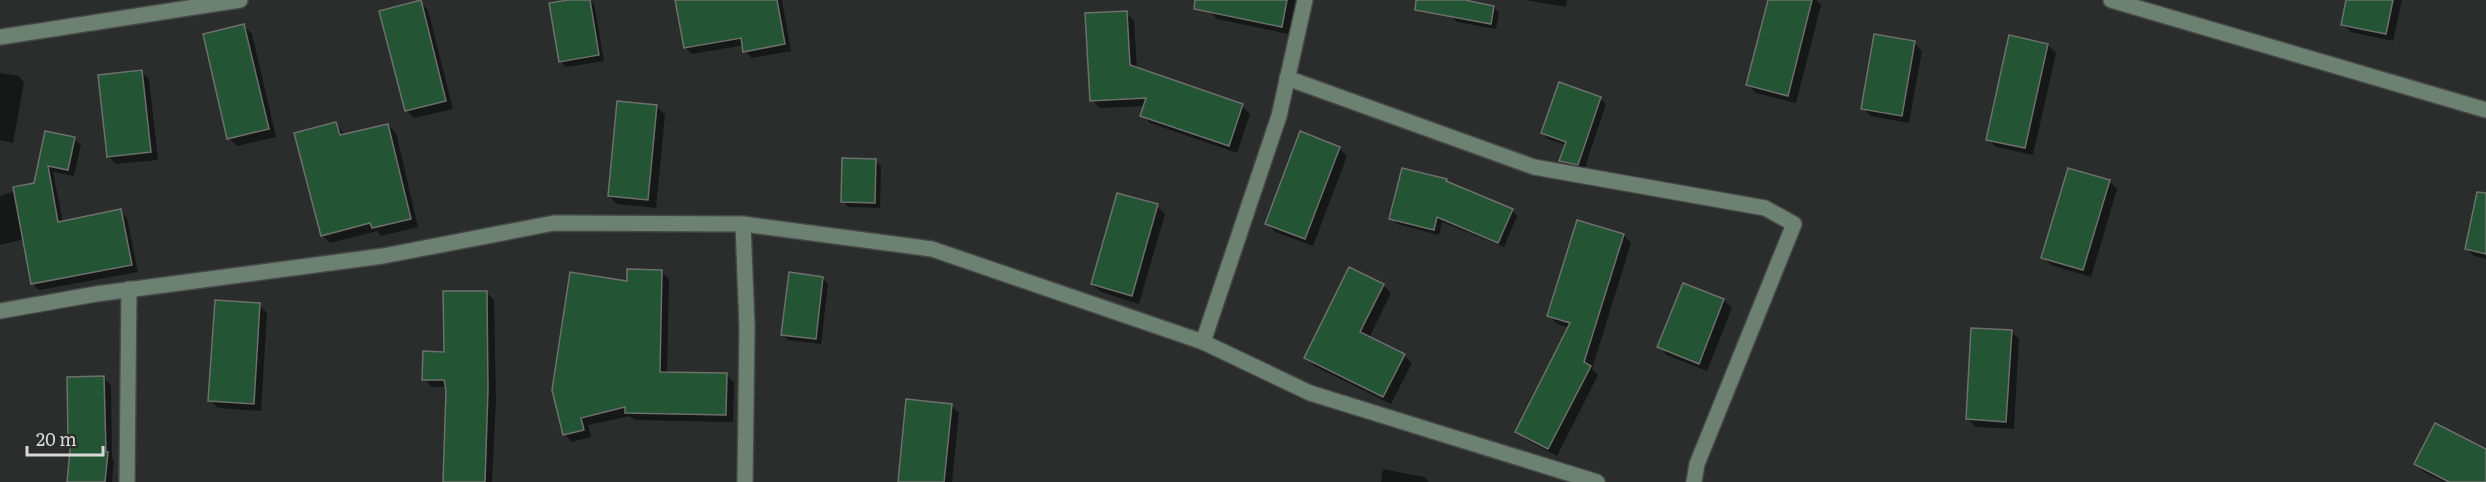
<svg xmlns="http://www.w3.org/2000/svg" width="2486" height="482" font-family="Literata,serif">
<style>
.shadow{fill:#0007}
.building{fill:#235434;stroke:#6d6f6d;stroke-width:1.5}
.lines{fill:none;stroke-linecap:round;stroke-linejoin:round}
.minor-casing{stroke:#464847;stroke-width:18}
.minor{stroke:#6c8172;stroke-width:15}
</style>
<rect width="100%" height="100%" fill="#2a2d2b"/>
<g class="shadow">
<polygon points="577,0 590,0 594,4 604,61 566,67 560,61"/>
<polygon points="677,0 782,0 791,51 752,58 745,51 744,45 692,54 685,47"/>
<polygon points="1213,0 1297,0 1289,34 1217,19 1210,12"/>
<polygon points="1454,0 1494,7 1499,13 1496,29 1457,22 1451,16"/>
<polygon points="1525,0 1567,0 1566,7"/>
<polygon points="1770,0 1816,0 1821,5 1796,103 1756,93 1748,84"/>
<polygon points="2348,0 2402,0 2393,41 2351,32 2343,24"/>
<polygon points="420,2 428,10 453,109 414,118 406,110"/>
<polygon points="1126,13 1134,21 1137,69 1242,106 1250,114 1237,153 1150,123 1142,115 1145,106 1100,108 1092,100"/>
<polygon points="244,26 252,34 276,137 237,146 229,138"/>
<polygon points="1914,43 1922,51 1909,123 1871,116 1863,108"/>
<polygon points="2048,45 2056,53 2033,155 1996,147 1988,139"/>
<polygon points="141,71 149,79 158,160 116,164 108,156"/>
<polygon points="0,73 19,76 24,82 13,143 0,140"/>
<polygon points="1560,84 1601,99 1606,104 1584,170 1566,166 1561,160 1566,145 1548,139 1543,133"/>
<polygon points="657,107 665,115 656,208 617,204 609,196"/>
<polygon points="336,124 345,135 388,125 396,133 418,227 381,236 377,231 330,243 322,235"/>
<polygon points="46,133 74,139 81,145 74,176 53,172 63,222 120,211 127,218 138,272 39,290 32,283 24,239 0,245 0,196 36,184"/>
<polygon points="1339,148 1347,156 1313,246 1275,232 1267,224"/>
<polygon points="875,161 881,166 880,208 848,207 843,201"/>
<polygon points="1446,180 1450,185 1512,210 1517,216 1504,247 1442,222 1439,235 1397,224 1391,218"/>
<polygon points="2109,181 2117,189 2091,277 2051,265 2043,257"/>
<polygon points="1157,206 1165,214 1139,304 1101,292 1092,284"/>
<polygon points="2486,224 2486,259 2474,256 2466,249"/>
<polygon points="1623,235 1631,243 1592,369 1598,375 1557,456 1525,439 1517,431 1570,328 1557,324 1549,315"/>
<polygon points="661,271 669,279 667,373 726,375 734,382 733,422 635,420 630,416 588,425 591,437 572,442 564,434 629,283"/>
<polygon points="822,278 828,284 821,344 788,340 782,334"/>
<polygon points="1383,285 1391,293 1369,338 1404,355 1412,363 1391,404 1314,366 1306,357"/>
<polygon points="1684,285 1724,300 1732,308 1707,371 1667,355 1659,347"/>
<polygon points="486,292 494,300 496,399 492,482 445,482 447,387 432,387 424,379 445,353"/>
<polygon points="259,305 267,313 261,411 218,408 210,400"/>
<polygon points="2011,331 2019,339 2014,429 1976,427 1968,419"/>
<polygon points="103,378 111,385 112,458 114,461 112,482 69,482 73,442 69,439"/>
<polygon points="951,405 959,413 952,482 899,482"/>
<polygon points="2486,451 2486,482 2444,482 2424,472 2416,464"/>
<polygon points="1383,469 1424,477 1429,482 1381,482"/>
</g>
<g class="building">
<polygon points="421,0 446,101 405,111 379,11"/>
<polygon points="568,0 590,0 599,55 559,62 549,3"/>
<polygon points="675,0 777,0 785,44 743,52 741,38 684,48"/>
<polygon points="1195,0 1287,0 1282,27 1194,9"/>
<polygon points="1416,0 1465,0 1494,6 1491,24 1415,10"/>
<polygon points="1768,0 1812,0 1788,96 1746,85"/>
<polygon points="2346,0 2393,0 2386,34 2341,25"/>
<polygon points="1127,11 1130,65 1243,104 1229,146 1140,116 1146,98 1090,101 1085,13"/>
<polygon points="244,24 269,129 227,139 203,34"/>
<polygon points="1874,34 1915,41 1902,116 1861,109"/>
<polygon points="2009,35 2048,44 2025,148 1986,140"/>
<polygon points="142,70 151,152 107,157 98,75"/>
<polygon points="1559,82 1601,97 1578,165 1559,161 1566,142 1541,133"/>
<polygon points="617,101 657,105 648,200 608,196"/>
<polygon points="336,122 340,135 388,124 411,219 372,228 370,223 321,236 294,133"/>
<polygon points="45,131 75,137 68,170 48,166 58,222 121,209 132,265 31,284 13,187 34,183"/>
<polygon points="1300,131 1340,147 1305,239 1265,224"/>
<polygon points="842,158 876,159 875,203 841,202"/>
<polygon points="1402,168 1447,179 1446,181 1513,209 1498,243 1437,217 1434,230 1389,219"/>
<polygon points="2068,168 2110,180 2083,270 2041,258"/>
<polygon points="2477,192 2486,193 2486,254 2465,249"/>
<polygon points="1117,193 1158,204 1132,296 1091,284"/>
<polygon points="1577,220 1624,234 1584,362 1591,366 1548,449 1515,432 1570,323 1547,316"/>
<polygon points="1349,267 1384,284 1360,332 1405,354 1383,397 1304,358"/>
<polygon points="627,269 662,270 660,372 727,373 726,415 625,413 625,407 581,418 584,430 563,435 552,390 570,272 627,281"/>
<polygon points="789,272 823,277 816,339 781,335"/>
<polygon points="1683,283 1724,299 1699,364 1657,347"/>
<polygon points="443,291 487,291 488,390 485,482 443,482 446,390 444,380 422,380 423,351 444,352"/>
<polygon points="215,300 260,303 254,404 208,401"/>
<polygon points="1971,328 2012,330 2006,422 1966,419"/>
<polygon points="104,376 106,452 108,452 105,482 67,482 71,440 68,440 67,377"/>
<polygon points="906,399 952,404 944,482 898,482"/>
<polygon points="2435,423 2486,449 2486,482 2449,482 2414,464"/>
</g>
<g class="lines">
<defs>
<g id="minor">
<polyline points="2111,0 2486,110"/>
<polyline points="0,37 240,0"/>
<polyline points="1287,78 1534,167 1765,208 1794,224 1697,464 1694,482"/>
<polyline points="743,224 747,326 745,482"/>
<polyline points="0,311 96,294 383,256 554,223 743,224 932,249 1203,342 1279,116 1305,0"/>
<polyline points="1203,342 1310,393 1597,482"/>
<polyline points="127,482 129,289"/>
</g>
</defs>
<use href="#minor" class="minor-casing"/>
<use href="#minor" class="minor"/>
</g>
<path d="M27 446v9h76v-9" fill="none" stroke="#d7d8d7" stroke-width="3"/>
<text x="36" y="446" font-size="18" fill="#d7d8d7" stroke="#2a2d2b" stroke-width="4.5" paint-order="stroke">20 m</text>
</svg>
